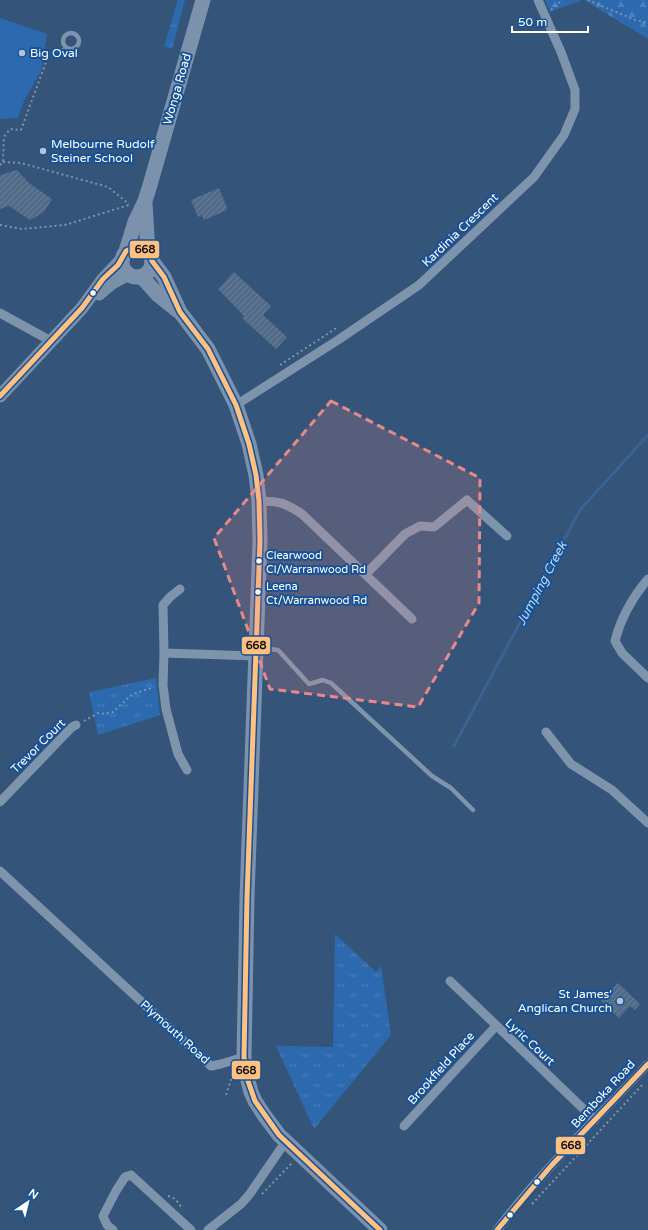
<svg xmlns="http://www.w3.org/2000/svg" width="648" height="1230" font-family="'Varela Round',sans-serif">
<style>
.forest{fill:url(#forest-firs)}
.park{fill:url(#park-tufts)}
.pitch{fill:#2c69ae}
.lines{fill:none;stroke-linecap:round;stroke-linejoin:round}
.stream{stroke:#3a6393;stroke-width:3}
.building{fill:url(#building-hatch)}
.path{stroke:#7e94ad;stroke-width:2;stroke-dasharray:2 3;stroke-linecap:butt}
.service{stroke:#7e94ad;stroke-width:4.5}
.minor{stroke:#7e94ad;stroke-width:9}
.secondary{stroke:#7990a9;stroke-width:13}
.primary{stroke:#7c91ab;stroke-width:15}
.bus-1-casing{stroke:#175297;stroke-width:8}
.bus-1{stroke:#ffc080;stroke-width:5}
.marked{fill:#e88989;fill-opacity:0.2;stroke:#e88989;stroke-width:3;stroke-dasharray:8 5;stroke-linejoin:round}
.poi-dot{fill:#b8c3d0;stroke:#175297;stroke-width:1.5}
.bus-dot{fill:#fff;stroke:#175297;stroke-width:1.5}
.labels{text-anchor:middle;stroke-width:4;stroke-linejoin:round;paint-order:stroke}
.bus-label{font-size:11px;fill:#fff;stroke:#175297;text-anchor:start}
.poi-label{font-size:12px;fill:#fff;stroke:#175297;text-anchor:start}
.street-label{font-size:12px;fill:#fff;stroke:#175297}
.water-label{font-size:13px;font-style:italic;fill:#b7d6f8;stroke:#175297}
.line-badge{stroke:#175297;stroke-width:1.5}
.pale-badge-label{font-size:11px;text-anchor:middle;font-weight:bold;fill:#111}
</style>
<defs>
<pattern id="forest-firs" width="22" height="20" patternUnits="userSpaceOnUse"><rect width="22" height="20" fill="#2c69ae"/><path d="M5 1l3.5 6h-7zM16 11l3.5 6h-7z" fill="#4c80ba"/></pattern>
<pattern id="park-tufts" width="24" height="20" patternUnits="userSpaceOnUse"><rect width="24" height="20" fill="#2c69ae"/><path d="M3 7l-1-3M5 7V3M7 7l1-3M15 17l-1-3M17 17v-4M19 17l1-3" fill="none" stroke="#4c80ba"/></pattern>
<pattern id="building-hatch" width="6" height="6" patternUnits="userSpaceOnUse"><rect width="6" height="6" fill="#516b89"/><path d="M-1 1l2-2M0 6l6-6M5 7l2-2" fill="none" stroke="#6b819b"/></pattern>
</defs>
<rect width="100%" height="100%" fill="#34547a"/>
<g class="forest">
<polygon points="545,0 582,0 550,12"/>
<polygon points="584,0 648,0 648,39"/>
</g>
<g class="park">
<polygon points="178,0 185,0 172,49 164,46"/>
<polygon points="156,678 160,715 98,735 89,692"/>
<polygon points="335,934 376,972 381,966 391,1035 314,1129 276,1046 333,1047"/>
</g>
<polygon class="pitch" points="0,18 47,34 41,71 24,101 18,118 0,119"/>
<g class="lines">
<polyline class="stream" points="454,746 580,510 648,435"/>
</g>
<g class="building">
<polygon points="17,170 29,183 52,199 44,212 30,220 9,206 0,209 0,175"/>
<polygon points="219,188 227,208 225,211 204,220 202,215 198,217 191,200"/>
<polygon points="234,272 271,306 263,315 287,337 276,349 242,318 244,316 218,289"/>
<polygon points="618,983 640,1004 635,1010 630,1006 619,1018 601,1001"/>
</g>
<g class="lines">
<g class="path">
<polyline points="588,0 635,20 648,23"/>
<polyline points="551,10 562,0"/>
<polyline points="3,162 21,163 108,187 129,204"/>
<polyline points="0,165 3,162 4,137 10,129 21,130 49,54 66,48"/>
<polyline points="0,225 22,229 65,225 129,205"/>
<polyline points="280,365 338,327"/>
<polyline points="84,721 98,713 105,714 113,712 129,697 136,693 154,687"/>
<polyline points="226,1095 233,1074 232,1069"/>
<polyline points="262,1194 292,1163"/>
<path d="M168,1196C175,1197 179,1203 182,1209"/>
<polyline points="532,1204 643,1084"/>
</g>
<g class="service">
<circle cx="71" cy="41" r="8"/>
<polyline points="259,648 278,650 309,684 323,680 331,683 432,776 451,788 473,810"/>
</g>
<g class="minor">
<polyline points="0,313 51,341"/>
<polyline points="236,405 338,340 419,285 534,177 564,135 575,109 575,90 561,52 538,0"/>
<path d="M259,501C280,501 285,503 302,514L412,619"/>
<polyline points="366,574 405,534 420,526 434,527 467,500 507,536"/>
<path d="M648,579C632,598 621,617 615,641L622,653L648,678"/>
<polyline points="180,589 170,597 163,605 164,653 163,685 166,709 178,754 187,770"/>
<polyline points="164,653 257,656"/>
<polyline points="546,732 571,764 612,790 648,823"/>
<polyline points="0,802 72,727 76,725"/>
<polyline points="0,871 211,1066 221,1064 244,1057"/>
<polyline points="450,981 595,1120"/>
<polyline points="404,1126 496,1026"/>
<polyline points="113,1230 107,1225 103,1216 116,1191 125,1177 131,1175 191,1230"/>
<polyline points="208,1230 241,1204 249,1195 286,1141"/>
<path d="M497,1230C542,1171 597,1118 648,1064"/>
</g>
<g class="secondary">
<polyline points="99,294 112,283 127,275"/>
<polyline points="0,396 82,308 103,279 121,260"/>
</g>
<g class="primary">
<polyline points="145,204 148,252"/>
<circle cx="137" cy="262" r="15"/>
<polyline points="126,251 135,222 145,201 150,185 203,0"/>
<polyline points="152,261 164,277 180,312 208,349 236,405 249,444 256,475 259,501 260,541 247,897 244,1057 248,1081 251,1092 255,1101 264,1115 279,1135 380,1230"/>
<polyline points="142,277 158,295 178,311"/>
</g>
<defs>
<g id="bus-1">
<polyline points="0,396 82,308 103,279 118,265 126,251 135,247 144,249 148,252 152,261 164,277 180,312 208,349 236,405 249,444 256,475 259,501 260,541 247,897 244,1057 248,1081 255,1101 279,1135 380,1230"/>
<polyline points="497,1230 551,1166 648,1064"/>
</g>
</defs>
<use href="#bus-1" class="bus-1-casing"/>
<use href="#bus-1" class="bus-1"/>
</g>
<path class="marked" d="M331,401L480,478L479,603L418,707L270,689L214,538Z"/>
<g class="poi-dot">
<circle cx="22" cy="53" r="4"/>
<circle cx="43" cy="151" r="4"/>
<circle cx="620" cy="1001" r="4"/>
</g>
<g class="bus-dot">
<circle cx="93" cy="293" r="3.5"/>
<circle cx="259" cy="561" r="3.5"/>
<circle cx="258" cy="592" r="3.5"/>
<circle cx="537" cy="1182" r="3.5"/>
<circle cx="510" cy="1215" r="3.5"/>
</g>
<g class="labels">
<g class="bus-label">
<text x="266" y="559">Clearwood<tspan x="266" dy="14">Cl/Warranwood Rd</tspan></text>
<text x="266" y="590">Leena<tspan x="266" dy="14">Ct/Warranwood Rd</tspan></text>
</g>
<g class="poi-label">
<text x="30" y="57">Big Oval</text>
<text x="51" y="148">Melbourne Rudolf<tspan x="51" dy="14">Steiner School</tspan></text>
<text x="612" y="998" text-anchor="end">St James'<tspan x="612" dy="14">Anglican Church</tspan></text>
</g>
<g class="street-label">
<text transform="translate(177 89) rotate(-74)" y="4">Wonga Road</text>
<text transform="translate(460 230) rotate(-44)" y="4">Kardinia Crescent</text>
<text transform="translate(38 746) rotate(-45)" y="4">Trevor Court</text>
<text transform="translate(175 1032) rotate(42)" y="4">Plymouth Road</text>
<text transform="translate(530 1042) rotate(43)" y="4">Lyric Court</text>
<text transform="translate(441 1068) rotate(-48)" y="4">Brookfield Place</text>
<text transform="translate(603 1094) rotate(-47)" y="4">Bemboka Road</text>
</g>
<g class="water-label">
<text transform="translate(541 583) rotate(-62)" y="5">Jumping Creek</text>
</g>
</g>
<g class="line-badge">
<rect x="129" y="240" width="31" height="19" rx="4" fill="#ffc080"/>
<rect x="241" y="636" width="30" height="19" rx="4" fill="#ffc080"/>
<rect x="231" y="1060" width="30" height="20" rx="4" fill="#ffc080"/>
<rect x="555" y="1136" width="31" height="19" rx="4" fill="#ffc080"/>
</g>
<g class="pale-badge-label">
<text x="145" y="253">668</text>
<text x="256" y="649">668</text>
<text x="246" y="1074">668</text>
<text x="571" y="1149">668</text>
</g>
<g transform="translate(28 1202) rotate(35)" stroke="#175297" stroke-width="3" paint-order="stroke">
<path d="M0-3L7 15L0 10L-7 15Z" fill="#ffffff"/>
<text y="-6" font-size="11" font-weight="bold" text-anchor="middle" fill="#ffffff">N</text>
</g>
<path d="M512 26v6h76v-6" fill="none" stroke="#ffffff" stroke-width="2"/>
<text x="518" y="26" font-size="12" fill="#ffffff" stroke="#175297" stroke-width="3" paint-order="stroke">50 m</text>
</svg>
